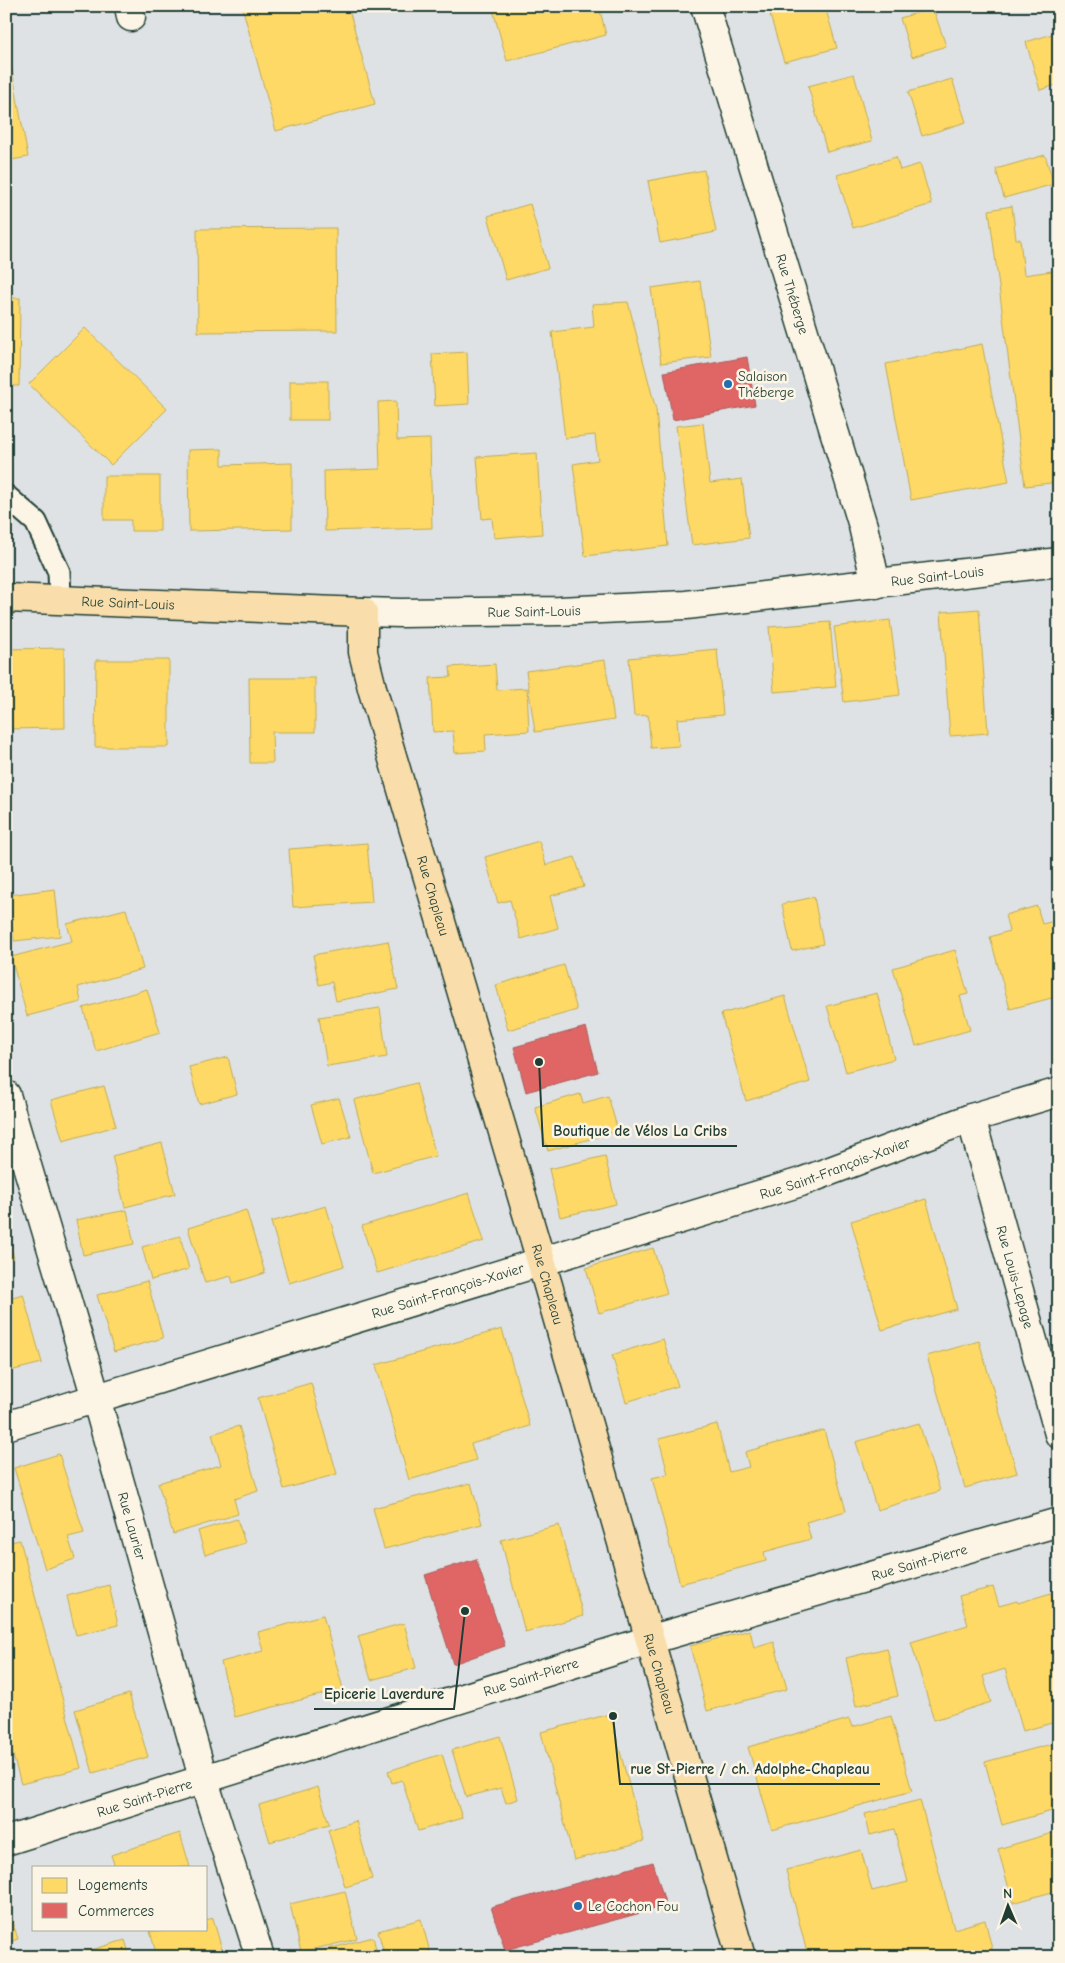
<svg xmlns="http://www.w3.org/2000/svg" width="1065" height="1963" font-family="'Comic Neue',sans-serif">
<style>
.homes{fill:#ffd966;stroke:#bcaa57}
.shops{fill:#e06666;stroke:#a65a57}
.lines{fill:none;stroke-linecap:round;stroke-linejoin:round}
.lane-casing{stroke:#1f3d34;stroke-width:25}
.street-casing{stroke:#1f3d34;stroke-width:31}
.secondary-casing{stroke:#1f3d34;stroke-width:31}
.primary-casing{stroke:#1f3d34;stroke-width:31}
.lane{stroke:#fcf5e5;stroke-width:21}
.street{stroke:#fcf5e5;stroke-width:28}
.secondary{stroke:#fcf5e5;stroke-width:28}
.primary{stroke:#f9deab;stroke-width:28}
.poi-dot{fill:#1f6fb2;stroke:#fcf5e5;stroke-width:2}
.labels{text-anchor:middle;stroke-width:5;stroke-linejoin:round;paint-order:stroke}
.street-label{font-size:14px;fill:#1f3d34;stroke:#fcf5e5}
.poi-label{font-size:14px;fill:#1f3d34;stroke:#fcf5e5;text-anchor:start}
.leader{fill:none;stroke:#1f3d34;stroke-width:2}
.callout-dot{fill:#1f3d34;stroke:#fcf5e5;stroke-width:2}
.callout-label{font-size:15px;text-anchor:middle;font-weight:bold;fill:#1f3d34;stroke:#fcf5e5;stroke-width:5;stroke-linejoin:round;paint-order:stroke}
</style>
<rect width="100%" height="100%" fill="#dfe2e4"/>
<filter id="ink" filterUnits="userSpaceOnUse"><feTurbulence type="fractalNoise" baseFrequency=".02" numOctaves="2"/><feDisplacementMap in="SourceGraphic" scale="10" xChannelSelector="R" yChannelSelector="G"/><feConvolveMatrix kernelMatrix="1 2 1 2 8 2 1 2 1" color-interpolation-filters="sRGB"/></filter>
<g filter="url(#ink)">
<g class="homes">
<polygon points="242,6 348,6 375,104 276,131"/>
<polygon points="492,6 599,6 606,35 507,61"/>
<polygon points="800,6 825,6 837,48 784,62 770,15"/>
<polygon points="933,8 946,46 912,57 900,18"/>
<polygon points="1059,32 1059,84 1040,90 1026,42"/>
<polygon points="6,38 28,157 6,161"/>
<polygon points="854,74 872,141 827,152 808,86"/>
<polygon points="952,79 966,122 922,136 908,92"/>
<polygon points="1045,155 1054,184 1004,198 996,169"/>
<polygon points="896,157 900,170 920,164 932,204 853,228 837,175"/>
<polygon points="704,170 716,232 660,243 648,181"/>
<polygon points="530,204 548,268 506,280 488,216"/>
<polygon points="1012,206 1016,239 1020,239 1024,275 1059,270 1059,482 1025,486 989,210"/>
<polygon points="336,228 337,331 198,332 197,229"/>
<polygon points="700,281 711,357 661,363 651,288"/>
<polygon points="6,298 20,298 19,386 6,386"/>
<polygon points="628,302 656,410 668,546 585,556 573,464 598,460 595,435 565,438 552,332 594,327 592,304"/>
<polygon points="85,328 167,409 111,465 29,384"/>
<polygon points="982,344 1009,482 911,500 886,364"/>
<polygon points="467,352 469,404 435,406 432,354"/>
<rect x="290" y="381" width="38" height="39"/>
<polygon points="396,401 397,440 430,439 432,528 325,531 324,471 380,469 378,402"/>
<polygon points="703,423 710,483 742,479 749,538 692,545 676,426"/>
<polygon points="222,449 222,465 292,463 292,529 189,531 188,450"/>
<polygon points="537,453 542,534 494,538 492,518 482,519 477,457"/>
<polygon points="104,476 160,476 160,531 131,531 131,520 104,520"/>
<polygon points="979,609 988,733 950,736 941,612"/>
<polygon points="890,620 900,695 844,702 834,627"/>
<polygon points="830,622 836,687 774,692 769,627"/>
<polygon points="64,648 65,728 6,729 6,649"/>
<polygon points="717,649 723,715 677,719 679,746 651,748 648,715 634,716 629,658"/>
<polygon points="96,660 169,660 169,747 95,747"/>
<polygon points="605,660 614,720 535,732 526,671"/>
<polygon points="495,664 497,690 527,688 529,731 485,734 486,751 455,753 453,731 433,732 430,678 451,677 450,667"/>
<polygon points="249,678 315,678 315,732 272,732 273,763 250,763"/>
<polygon points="539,841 546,865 575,857 584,887 550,896 558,928 521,939 510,900 498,903 485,857"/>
<polygon points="367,843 372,902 293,907 289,849"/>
<polygon points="55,889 60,936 14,941 8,895"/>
<polygon points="814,897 823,944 792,951 782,904"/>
<polygon points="1037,906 1042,924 1059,920 1059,996 1010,1009 990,937 1009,931 1005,915"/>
<polygon points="126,909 143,969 78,987 81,1002 27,1016 11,957 72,941 67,924"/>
<polygon points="388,941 398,989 336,1001 332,982 319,985 313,955"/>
<polygon points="955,950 968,994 960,996 970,1030 916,1046 893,968"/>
<polygon points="564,965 577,1010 508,1030 496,985"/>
<polygon points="147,989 160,1032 96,1051 83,1008"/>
<polygon points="877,993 894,1059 846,1072 827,1006"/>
<polygon points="785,996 810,1082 746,1101 721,1014"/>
<polygon points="380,1008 387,1057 327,1066 319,1017"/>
<polygon points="228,1057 237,1094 199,1104 189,1067"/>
<polygon points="416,1083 436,1156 373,1173 354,1100"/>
<polygon points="104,1086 116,1126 63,1141 51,1100"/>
<polygon points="580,1094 583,1103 608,1096 618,1131 548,1151 535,1107"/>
<polygon points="339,1098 351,1137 322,1144 311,1105"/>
<polygon points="162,1143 175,1194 125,1207 112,1156"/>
<polygon points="605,1156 616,1204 560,1217 549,1169"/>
<polygon points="1059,1169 1059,1191 1053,1170"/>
<polygon points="469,1193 484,1241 377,1273 362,1226"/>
<polygon points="926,1199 957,1309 882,1330 851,1221"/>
<polygon points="326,1206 344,1266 289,1283 271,1222"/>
<polygon points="127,1210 134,1244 83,1255 76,1220"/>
<polygon points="246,1210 265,1273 233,1283 231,1276 205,1283 188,1228"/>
<polygon points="6,1231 14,1258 6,1260"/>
<polygon points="180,1236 189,1269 151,1280 142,1247"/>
<polygon points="653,1248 667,1293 599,1313 586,1268"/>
<polygon points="147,1281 163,1338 114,1352 97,1295"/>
<polygon points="23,1294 42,1363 6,1372 6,1299"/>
<polygon points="502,1329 530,1426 471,1444 476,1460 409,1480 376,1365"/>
<polygon points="663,1339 678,1386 626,1402 612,1355"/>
<polygon points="979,1341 1017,1473 965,1488 927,1356"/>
<polygon points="311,1383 337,1474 284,1489 258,1398"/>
<polygon points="919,1423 940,1491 877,1510 856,1442"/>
<polygon points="717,1424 729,1472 749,1467 745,1452 824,1430 846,1511 806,1522 811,1539 764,1552 766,1561 680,1584 652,1478 668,1474 659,1439"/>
<polygon points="239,1426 258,1491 234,1499 238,1514 173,1534 158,1483 221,1465 212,1434"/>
<polygon points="59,1454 84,1533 68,1537 75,1559 45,1569 14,1468"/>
<polygon points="471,1483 482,1524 384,1549 373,1508"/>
<polygon points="237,1519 245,1543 205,1555 198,1531"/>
<polygon points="559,1525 583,1616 525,1632 501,1540"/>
<polygon points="20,1540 81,1768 21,1784 6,1730 6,1543"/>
<polygon points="109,1585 118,1625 76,1635 67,1596"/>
<polygon points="993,1587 999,1606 1017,1601 1018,1603 1051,1593 1059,1620 1059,1721 1023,1731 1005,1669 983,1676 991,1702 934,1720 911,1642 968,1625 959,1596"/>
<polygon points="323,1615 343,1689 235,1717 221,1662 263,1651 258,1632"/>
<polygon points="404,1623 416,1668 371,1680 358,1636"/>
<polygon points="750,1630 754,1648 774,1642 787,1689 707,1711 690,1646"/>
<polygon points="887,1648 898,1696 856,1706 846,1658"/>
<polygon points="129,1694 148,1757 93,1773 75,1710"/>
<polygon points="610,1714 644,1841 574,1860 541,1732"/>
<polygon points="891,1716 912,1791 772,1830 748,1747 849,1719 852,1727"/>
<polygon points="500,1736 518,1799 506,1803 501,1788 466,1797 452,1750"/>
<polygon points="1059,1742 1059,1809 1002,1825 985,1762"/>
<polygon points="442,1754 462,1818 418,1831 402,1780 392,1783 388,1771"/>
<polygon points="318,1787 329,1824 270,1842 259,1805"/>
<polygon points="920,1800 954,1929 985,1920 994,1957 808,1957 786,1870 861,1850 872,1891 908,1882 894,1829 870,1835 865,1814"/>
<polygon points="356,1821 372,1879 345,1887 328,1830"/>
<polygon points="1059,1831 1059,1890 1013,1903 998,1849"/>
<polygon points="180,1833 190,1867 115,1867 111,1855"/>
<polygon points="345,1891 357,1939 301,1952 290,1904"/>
<polygon points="6,1901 18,1939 6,1943"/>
<polygon points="213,1918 224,1957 157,1957 150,1931 206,1929 206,1920"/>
<polygon points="421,1919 430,1952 411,1957 385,1957 378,1931"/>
<polygon points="373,1937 378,1957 298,1957"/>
<polygon points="125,1940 130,1957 71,1957 71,1956"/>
</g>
<g class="shops">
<polygon points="747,357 755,405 673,420 664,372"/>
<polygon points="586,1027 598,1072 526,1092 514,1047"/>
<polygon points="476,1559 505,1646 453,1664 425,1575"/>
<polygon points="653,1862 666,1906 505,1950 491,1907"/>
</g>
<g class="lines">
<defs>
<polyline id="lane" points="6,496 36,522 59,572 60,599"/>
<g id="street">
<polyline points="129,6 131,17"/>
<path id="s1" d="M705,6L863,526L876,584"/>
<path id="s2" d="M6,1095L96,1398L204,1781L260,1957"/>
<path id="s3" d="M971,1118L1059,1434"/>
<path id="s4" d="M6,1426L801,1182L971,1118L1059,1092"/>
<path id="s5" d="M6,1841L649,1640L1059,1522"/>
</g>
<g id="secondary">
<path id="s6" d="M363,612L401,613L559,611L686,605L1059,562"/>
</g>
<g id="primary">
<path id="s7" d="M6,598L363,612V652L372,688L541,1261L741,1957"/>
</g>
</defs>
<use href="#lane" class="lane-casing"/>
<use href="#street" class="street-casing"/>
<use href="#secondary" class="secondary-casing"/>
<use href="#primary" class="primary-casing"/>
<use href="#lane" class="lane"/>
<use href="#street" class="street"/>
<use href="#secondary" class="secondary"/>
<use href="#primary" class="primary"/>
</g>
</g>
<g class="poi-dot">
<circle cx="728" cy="384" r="5"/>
<circle cx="578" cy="1906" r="5"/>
</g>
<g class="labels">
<g class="street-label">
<text dy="5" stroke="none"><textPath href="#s1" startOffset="301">Rue Théberge</textPath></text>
<text dy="5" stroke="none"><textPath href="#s6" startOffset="576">Rue Saint-Louis</textPath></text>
<text dy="5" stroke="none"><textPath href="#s7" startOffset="122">Rue Saint-Louis</textPath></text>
<text dy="5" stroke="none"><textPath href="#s6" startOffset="171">Rue Saint-Louis</textPath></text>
<text dy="5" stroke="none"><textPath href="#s7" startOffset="651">Rue Chapleau</textPath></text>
<text dy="5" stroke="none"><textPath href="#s4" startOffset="868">Rue Saint-François-Xavier</textPath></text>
<text dy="5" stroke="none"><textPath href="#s3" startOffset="165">Rue Louis-Lepage</textPath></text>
<text dy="5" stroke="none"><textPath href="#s7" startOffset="1056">Rue Chapleau</textPath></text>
<text dy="5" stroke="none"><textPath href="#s4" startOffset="462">Rue Saint-François-Xavier</textPath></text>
<text dy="5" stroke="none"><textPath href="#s2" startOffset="449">Rue Laurier</textPath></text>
<text dy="5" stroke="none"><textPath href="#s5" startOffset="955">Rue Saint-Pierre</textPath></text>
<text dy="5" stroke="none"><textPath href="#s7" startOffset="1461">Rue Chapleau</textPath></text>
<text dy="5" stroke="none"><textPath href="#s5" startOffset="550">Rue Saint-Pierre</textPath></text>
<text dy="5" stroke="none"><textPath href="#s5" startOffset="145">Rue Saint-Pierre</textPath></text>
</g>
<g class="poi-label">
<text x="738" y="381">Salaison<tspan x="738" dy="16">Théberge</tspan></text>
<text x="588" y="1911">Le Cochon Fou</text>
</g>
</g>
<path class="leader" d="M539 1062L543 1146H737M465 1611L454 1709H314M613 1716L620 1784H880"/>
<g class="callout-dot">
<circle cx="539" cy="1062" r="5"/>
<circle cx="465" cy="1611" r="5"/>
<circle cx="613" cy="1716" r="5"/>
</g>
<g class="callout-label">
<text x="640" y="1136">Boutique de Vélos La Cribs</text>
<text x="384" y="1699">Epicerie Laverdure</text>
<text x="750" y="1774">rue St-Pierre / ch. Adolphe-Chapleau</text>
</g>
<rect width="1065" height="1963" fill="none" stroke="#fcf5e5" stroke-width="25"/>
<rect x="12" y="12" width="1040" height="1938" fill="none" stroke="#1f3d34" stroke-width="2" filter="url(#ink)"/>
<rect x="32" y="1866" width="175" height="65" fill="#fcf5e5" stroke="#a4ab9e"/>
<rect x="42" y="1878" width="25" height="15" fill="#ffd966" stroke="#a4ab9e"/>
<text x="78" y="1890" font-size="15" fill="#1f3d34">Logements</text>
<rect x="42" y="1903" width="25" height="15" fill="#e06666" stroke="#a4ab9e"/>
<text x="78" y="1916" font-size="15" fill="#1f3d34">Commerces</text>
<g transform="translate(1008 1906) rotate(358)" stroke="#fcf5e5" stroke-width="4" paint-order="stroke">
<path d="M0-4L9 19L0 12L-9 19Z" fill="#1f3d34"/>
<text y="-8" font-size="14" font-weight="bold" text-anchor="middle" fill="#1f3d34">N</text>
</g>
</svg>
